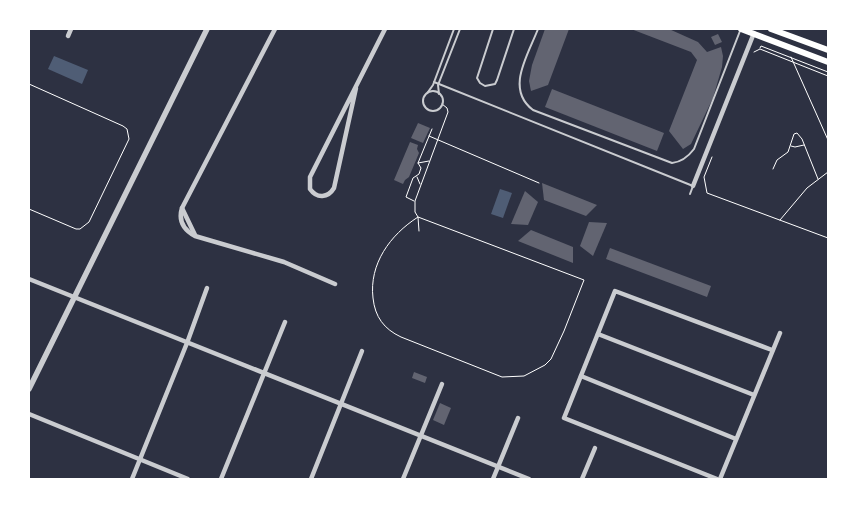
<svg xmlns="http://www.w3.org/2000/svg" width="857" height="508" font-family="Helvetica,sans-serif">
<style>
.water{fill:#4f5d75}
.building{fill:#626471}
.lines{fill:none;stroke-linecap:round;stroke-linejoin:round}
.path{stroke:#fff;stroke-width:1}
.service{stroke:#caccd0;stroke-width:2}
.minor{stroke:#caccd0;stroke-width:4.5}
.tertiary{stroke:#caccd0;stroke-width:5.5}
.secondary{stroke:#fff;stroke-width:6}
</style>
<rect width="100%" height="100%" fill="#2d3142"/>
<g class="water">
<polygon points="54,56 88,70 82,84 48,69"/>
<polygon points="500,189 512,193 503,218 491,214"/>
</g>
<g class="building">
<polygon points="545,29 569,29 548,85 531,91 529,81 532,65"/>
<polygon points="631,29 669,29 698,42 707,52 721,47 723,56 722,67 713,98 691,144 683,149 669,131 697,60 691,52"/>
<polygon points="718,34 722,42 715,45 711,37"/>
<polygon points="552,89 664,133 657,151 545,107"/>
<polygon points="418,123 430,128 423,143 411,138"/>
<polygon points="410,142 418,145 417,149 419,153 409,177 405,180 403,184 394,180"/>
<polygon points="542,183 597,205 586,216 544,200"/>
<polygon points="525,191 538,202 528,225 511,224"/>
<polygon points="589,222 607,223 593,256 580,246"/>
<polygon points="531,230 573,247 573,263 518,241"/>
<polygon points="610,248 711,286 707,297 606,259"/>
<polygon points="414,372 427,377 425,383 412,378"/>
<polygon points="440,403 451,408 444,425 433,420"/>
</g>
<g class="lines">
<g class="path">
<polyline points="760,48 761,46 828,72"/>
<polyline points="754,52 760,49 828,76"/>
<polyline points="791,57 828,140"/>
<polyline points="29,84 123,126 127,129 129,139 89,222 80,229 76,229 29,209"/>
<polyline points="429,136 539,183"/>
<polyline points="791,146 795,147 804,145"/>
<polyline points="712,157 704,177 707,193 828,238"/>
<polyline points="418,163 429,161"/>
<polyline points="773,169 777,160 788,152 794,134 797,133 802,139 818,179"/>
<polyline points="417,177 420,184"/>
<polyline points="414,201 406,197 413,178 419,174 421,168 418,163 432,129"/>
<polyline points="780,220 807,188 828,172"/>
<path d="M419,231L418,217C390,235 369,264 373,298C375,317 384,329 401,337L502,377L524,376L545,365L551,359L564,331L584,280L418,217L415,212V201L448,112L447,108L442,104"/>
</g>
<g class="service">
<polyline points="493,29 477,78 480,83 485,86 495,84 497,80 514,29"/>
<path d="M538,29C528,55 505,89 533,110L672,163C681,162 688,157 694,149L740,31"/>
<polyline points="434,82 693,186 690,194"/>
<circle cx="433" cy="101" r="10"/>
<polyline points="428,92 433,85 454,29"/>
<polyline points="439,94 438,85 460,29"/>
</g>
<g class="minor">
<path d="M275,29L182,208C178,221 184,230 195,236L284,262L335,284"/>
<polyline points="68,36 71,29"/>
<path d="M356,88L334,188C328,198 317,199 310,189V177L385,29"/>
<polyline points="693,186 754,33"/>
<polyline points="182,208 195,235"/>
<polyline points="29,279 529,479"/>
<polyline points="598,334 754,395"/>
<polyline points="581,376 736,439"/>
<polyline points="29,414 188,479"/>
<polyline points="132,479 187,343 207,288"/>
<polyline points="221,479 285,322"/>
<polyline points="311,479 362,351"/>
<polyline points="403,479 442,384"/>
<polyline points="493,479 518,418"/>
<polyline points="582,479 595,448"/>
<polyline points="717,479 564,418 615,291 772,350"/>
<polyline points="720,479 780,333"/>
</g>
<polyline class="tertiary" points="29,389 207,29"/>
<g class="secondary">
<polyline points="741,29 828,62"/>
<polyline points="771,29 828,50"/>
</g>
</g>
<rect width="857" height="508" fill="none" stroke="#ffffff" stroke-width="60"/>
</svg>
